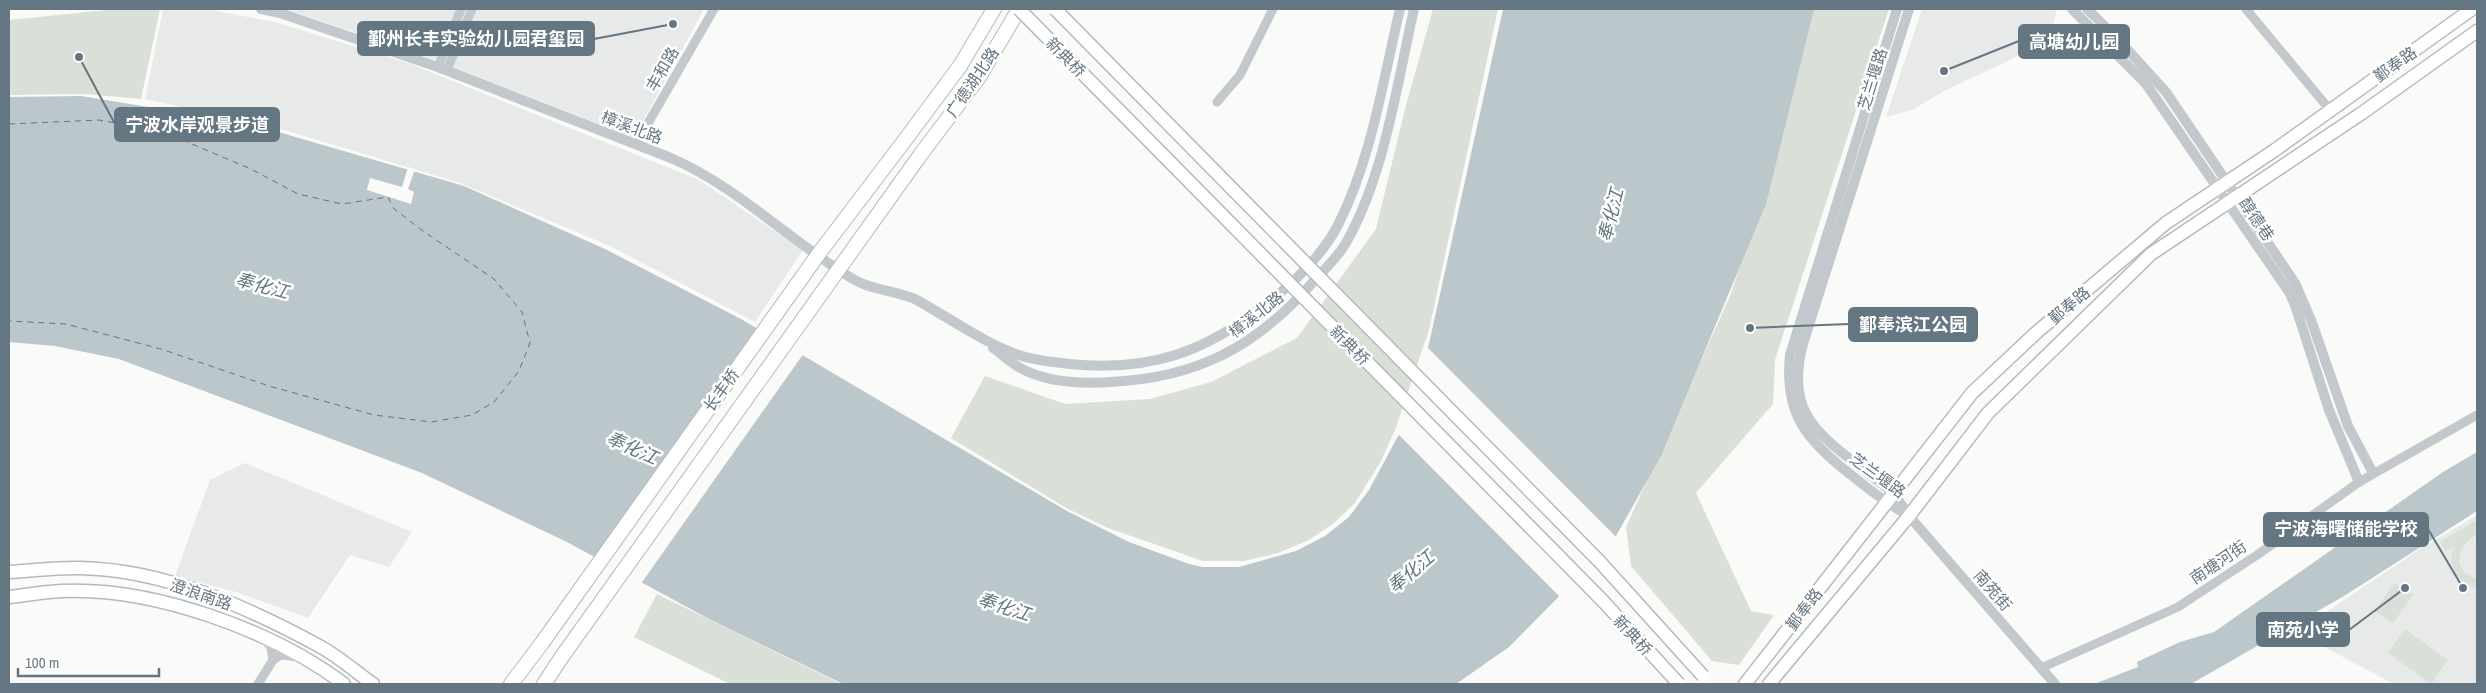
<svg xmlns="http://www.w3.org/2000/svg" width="2486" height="693" font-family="'Archivo Narrow','Noto Sans SC',sans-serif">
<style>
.built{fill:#e8e9e9}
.green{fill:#dadfd7}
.water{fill:#bbc7cb}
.pier{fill:#fafaf8}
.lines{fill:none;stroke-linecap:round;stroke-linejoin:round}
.ferry{stroke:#60757c;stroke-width:1;stroke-dasharray:6 5;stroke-linecap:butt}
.secondary-casing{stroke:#b3babf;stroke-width:15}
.primary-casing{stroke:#b5babe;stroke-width:16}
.minor{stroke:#c3c8cc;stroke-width:9}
.tertiary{stroke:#c3c8cc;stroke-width:10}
.secondary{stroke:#fff;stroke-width:12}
.primary{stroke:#fff;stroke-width:14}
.secondary-bridge-casing{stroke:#b3babf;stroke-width:15;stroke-linecap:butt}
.primary-bridge-casing{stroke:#b5babe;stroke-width:16;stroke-linecap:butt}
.secondary-bridge{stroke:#fff;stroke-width:12}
.primary-bridge{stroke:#fff;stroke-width:14}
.labels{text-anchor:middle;stroke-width:5;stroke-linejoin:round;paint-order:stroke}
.street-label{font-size:16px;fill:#657683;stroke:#fff}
.water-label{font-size:18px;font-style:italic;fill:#60757c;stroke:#fff}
.leader{fill:none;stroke:#657683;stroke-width:2}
.callout-dot{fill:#657683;stroke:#fff;stroke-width:2}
.callout{fill:#657683;stroke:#657683;stroke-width:2}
.callout-label{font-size:18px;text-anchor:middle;font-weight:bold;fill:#fff}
</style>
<rect width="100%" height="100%" fill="#fafaf8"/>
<g class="built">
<polygon points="163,9 206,9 275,22 408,63 699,180 803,250 755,322 610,246 460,183 271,126 145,99"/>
<polygon points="286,9 704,9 634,138 436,60"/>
<polygon points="1922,9 2055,9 2057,10 2045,51 2033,49 1944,91 1912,110 1886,117"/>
<polygon points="245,463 412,532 389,567 350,555 308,618 236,592 175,576 210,480"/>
<polygon points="2477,515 2477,684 2394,684 2296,632 2420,549"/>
</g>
<g class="green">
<polygon points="116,9 160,9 141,99 84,94 9,95 9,20"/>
<polygon points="1433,9 1498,9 1429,330 1395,430 1381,461 1355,503 1334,523 1309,540 1278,553 1244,561 1203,561 1108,528 1066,508 951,438 985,376 1065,404 1150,399 1211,382 1297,338 1376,229 1405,109"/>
<polygon points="1809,9 1889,9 1775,360 1773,404 1696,493 1751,611 1774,615 1739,665 1712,661 1631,566 1626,527 1730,296 1775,162"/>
<path d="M2477,520V534C2457,546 2450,570 2477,579V588C2458,584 2447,566 2453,547L2446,551L2440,542Z"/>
<polygon points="2394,583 2413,595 2393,623 2375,611"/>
<polygon points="657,594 841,684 730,684 634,637"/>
<polygon points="2405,629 2448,660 2431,684 2388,653"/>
</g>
<g class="water">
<polygon points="1503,9 1814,9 1766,204 1661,456 1612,543 1509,647 1456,684 843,684 709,619 567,542 422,473 119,359 55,346 9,342 9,97 81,96 173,111 275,131 464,186 605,249 741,319 1067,511 1129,542 1189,564 1203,567 1239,567 1296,551 1325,536 1349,517 1369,490 1399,434 1429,344"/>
<polygon points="2477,452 2477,511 2344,596 2191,684 2094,684 2138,667 2137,662 2180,642 2214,632 2443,472"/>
</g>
<g class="pier">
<polygon points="408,167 415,169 408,189 414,192 411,204 367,190 370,178 402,187"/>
<polygon points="758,326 804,353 640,585 593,559"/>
<polygon points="1426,346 1617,538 1613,545 1561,598 1397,433"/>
</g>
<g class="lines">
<polyline class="ferry" points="9,124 99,120 161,131 251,169 298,194 342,204 388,197 393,208 423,231 494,279 522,312 530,343 519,371 494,402 472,415 431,422 374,415 269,386 161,349 66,324 9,321"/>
<defs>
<g id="secondary">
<path d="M9,572C32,571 57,567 81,568C165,570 248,607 321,647C339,657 356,672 373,684"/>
<path d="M9,597C26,595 44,592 62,591C153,587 272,630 344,684"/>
<polyline points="1745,684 1972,393 2037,332 2166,223 2275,150 2472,9"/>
<polyline points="1769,684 1909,516 1988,413 2151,254 2362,113 2477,31"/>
</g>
<g id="primary">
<polyline points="905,140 960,66 994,9"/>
<polyline points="921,154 979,77 1019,9"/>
<polyline points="511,684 542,643"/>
<polyline points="544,684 561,658"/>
</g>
</defs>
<use href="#secondary" class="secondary-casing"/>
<use href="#primary" class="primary-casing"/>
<g class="minor">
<polyline points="2246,9 2330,110"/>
<polyline points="438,67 461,9"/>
<polyline points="447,70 472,9"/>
<polyline points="1217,102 1240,75 1273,9"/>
<polyline points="636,144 714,9"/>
<polyline points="265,639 271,648 273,660 281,655 298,657"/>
<polyline points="2041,668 2178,607 2260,553 2359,482 2477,415"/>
<polyline points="258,684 273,660"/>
</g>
<g class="tertiary">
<path d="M261,9L280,13L438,67L671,158C738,187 791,242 853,279C873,291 895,290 915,299C946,316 989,346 1022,356C1037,361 1054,362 1070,364C1151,372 1206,352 1269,302C1297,280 1323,255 1339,223C1372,157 1383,80 1400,9"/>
<path d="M1897,9L1790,355C1784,413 1806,440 1850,474C1868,489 1885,502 1906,514"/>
<path d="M1909,9L1803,344C1784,415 1820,435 1869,474C1876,480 1886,486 1893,494C1899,500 1904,508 1909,516L2055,684"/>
<polyline points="2072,9 2146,84 2289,292 2295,305 2329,410 2359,482"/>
<polyline points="2087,9 2116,37 2166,92 2295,283 2311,320 2348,426 2373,473"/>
<path d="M993,348C1003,355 1013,365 1024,370C1049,382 1082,384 1110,382C1197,378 1256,347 1313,282C1325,269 1339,256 1347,241C1385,173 1397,84 1414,9"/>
</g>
<use href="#secondary" class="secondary"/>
<use href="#primary" class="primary"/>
<defs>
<g id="secondary-bridge">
<polyline points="1019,9 1602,600 1679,684"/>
<polyline points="1055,9 1600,562 1703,676"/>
</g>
<g id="primary-bridge">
<polyline points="542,643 820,252 905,140"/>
<polyline points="561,658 921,154"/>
</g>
</defs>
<use href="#secondary-bridge" class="secondary-bridge-casing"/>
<use href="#primary-bridge" class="primary-bridge-casing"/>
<use href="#secondary-bridge" class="secondary-bridge"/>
<use href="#primary-bridge" class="primary-bridge"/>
</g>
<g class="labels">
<g class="street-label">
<text transform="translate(1066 57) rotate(45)" y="6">新典桥</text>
<text transform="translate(2395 64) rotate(-35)" y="6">鄞奉路</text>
<text transform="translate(662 69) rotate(-60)" y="6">丰和路</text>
<text transform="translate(1872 79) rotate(-73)" y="6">芝兰堰路</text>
<text transform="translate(972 82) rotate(-56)" y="6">广德湖北路</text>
<text transform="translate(632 127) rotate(21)" y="6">樟溪北路</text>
<text transform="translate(2257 219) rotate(56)" y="6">醇德巷</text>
<text transform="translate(2069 305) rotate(-40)" y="6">鄞奉路</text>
<text transform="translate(1256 314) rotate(-38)" y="6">樟溪北路</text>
<text transform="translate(1350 345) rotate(45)" y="6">新典桥</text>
<text transform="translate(721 390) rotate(-54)" y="6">长丰桥</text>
<text transform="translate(1878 475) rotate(36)" y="6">芝兰堰路</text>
<text transform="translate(2218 562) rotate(-34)" y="6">南塘河街</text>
<text transform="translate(1993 590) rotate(49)" y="6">南苑街</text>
<text transform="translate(201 594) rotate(19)" y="6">澄浪南路</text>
<text transform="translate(1804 609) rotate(-53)" y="6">鄞奉路</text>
<text transform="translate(1633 635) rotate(47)" y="6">新典桥</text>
</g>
<g class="water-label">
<text transform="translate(1611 215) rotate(-76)" y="6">奉化江</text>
<text transform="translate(262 286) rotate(15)" y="6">奉化江</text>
<text transform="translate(632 448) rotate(24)" y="6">奉化江</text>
<text transform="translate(1411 572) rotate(-40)" y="6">奉化江</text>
<text transform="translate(1004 607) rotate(18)" y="6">奉化江</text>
</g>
</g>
<path class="leader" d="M673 24L594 39M1944 71L2019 41M79 57L115 124M1750 328L1849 324M2463 588L2428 529M2405 588L2349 630"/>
<g class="callout-dot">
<circle cx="673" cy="24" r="5"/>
<circle cx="1944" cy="71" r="5"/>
<circle cx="79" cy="57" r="5"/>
<circle cx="1750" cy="328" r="5"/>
<circle cx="2463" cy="588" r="5"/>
<circle cx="2405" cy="588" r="5"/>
</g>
<g class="callout">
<rect x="358" y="22" width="236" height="33" rx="5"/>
<rect x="2019" y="25" width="110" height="33" rx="5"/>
<rect x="115" y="108" width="164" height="33" rx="5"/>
<rect x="1849" y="308" width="128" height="33" rx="5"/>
<rect x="2264" y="513" width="164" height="33" rx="5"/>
<rect x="2257" y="613" width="92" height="33" rx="5"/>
</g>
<g class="callout-label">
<text x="476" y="45">鄞州长丰实验幼儿园君玺园</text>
<text x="2074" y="48">高塘幼儿园</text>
<text x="197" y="131">宁波水岸观景步道</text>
<text x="1913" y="331">鄞奉滨江公园</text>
<text x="2346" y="535">宁波海曙储能学校</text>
<text x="2303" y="636">南苑小学</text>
</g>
<rect width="2486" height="693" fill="none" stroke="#657683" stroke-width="20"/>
<path d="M18 668v8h141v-8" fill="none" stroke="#657683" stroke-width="2.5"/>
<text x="25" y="668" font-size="15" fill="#657683" stroke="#ffffff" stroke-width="4" paint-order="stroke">100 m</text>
</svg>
